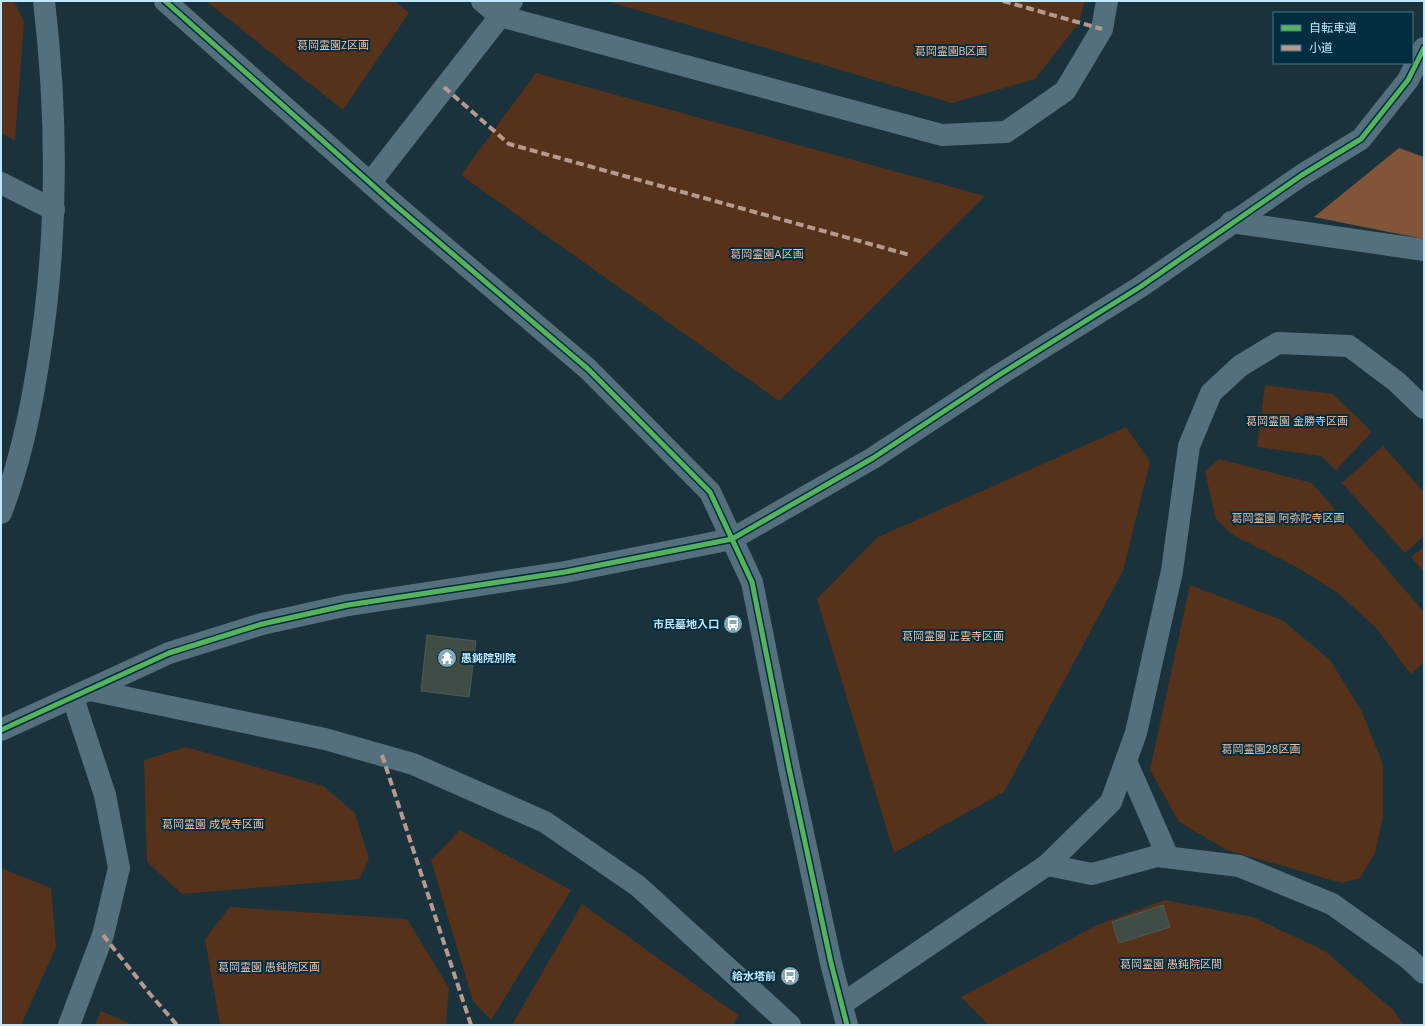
<svg xmlns="http://www.w3.org/2000/svg" width="1425" height="1026" font-family="'DM Sans','Noto Sans JP',sans-serif">
<style>
.green{fill:#56321b}
.forest{fill:#825438}
.building{fill:#404d44;stroke:#4e5b53}
.lines{fill:none;stroke-linecap:round;stroke-linejoin:round}
.minor{stroke:#54707c;stroke-width:22}
.quiet{stroke:#b69a8f;stroke-width:4;stroke-dasharray:8 4;stroke-linecap:butt}
.cycleway-casing{stroke:#002d3f;stroke-width:8}
.cycleway{stroke:#56b35d;stroke-width:5}
.labels{text-anchor:middle;stroke-width:4;stroke-linejoin:round;paint-order:stroke}
.park-label{font-size:11px;fill:#f3bfa3;stroke:#002d3f}
.poi-label{font-size:11px;font-weight:bold;fill:#c1e7fa;stroke:#002d3f;text-anchor:end}
</style>
<rect width="100%" height="100%" fill="#19323b"/>
<g class="green">
<polygon points="1,1 14,1 24,22 15,140 1,134"/>
<polygon points="206,1 394,1 409,13 343,110"/>
<polygon points="607,1 1085,1 1078,24 1035,79 952,103"/>
<polygon points="536,73 985,196 779,401 461,175"/>
<polygon points="1265,385 1333,394 1372,432 1336,470 1321,456 1257,447"/>
<polygon points="1126,427 1150,462 1123,571 1004,792 894,853 817,599 878,537"/>
<polygon points="1383,446 1424,492 1424,536 1405,553 1342,483"/>
<polygon points="1219,459 1312,483 1424,612 1424,662 1411,674 1377,629 1337,592 1293,565 1233,535 1216,519 1205,472"/>
<polygon points="1424,547 1424,572 1411,557"/>
<polygon points="1190,585 1282,620 1330,660 1361,710 1383,764 1383,816 1375,853 1360,878 1342,883 1227,850 1179,822 1150,770"/>
<polygon points="186,747 323,786 355,813 369,859 359,879 182,894 147,862 144,760"/>
<polygon points="460,830 571,890 491,1020 473,1001 431,860"/>
<polygon points="1,868 51,888 56,947 21,1025 1,1025"/>
<polygon points="1165,900 1253,917 1325,951 1393,1010 1404,1025 989,1025 961,997 1097,925"/>
<polygon points="582,904 738,1015 734,1025 512,1025"/>
<polygon points="230,907 407,919 449,988 446,1025 220,1025 205,939"/>
<polygon points="101,1011 133,1025 95,1025"/>
</g>
<polygon class="forest" points="1399,148 1424,157 1424,239 1314,217"/>
<g class="building">
<polygon points="427,635 476,641 469,697 421,691"/>
<polygon points="1163,905 1170,927 1119,943 1112,922"/>
</g>
<g class="lines">
<g class="minor">
<polyline points="165,1 395,205 588,369 710,492 752,582 789,768 831,963 847,1025"/>
<polyline points="482,1 500,16 942,135 1006,132 1065,91 1102,29 1107,1"/>
<polyline points="1,183 54,210"/>
<polyline points="370,183 512,1"/>
<polyline points="1231,222 1424,250"/>
<path d="M1,513C20,463 31,411 39,358C58,239 58,120 44,1"/>
<polyline points="90,690 325,739 413,764 545,822 638,886 790,1025"/>
<polyline points="1,730 169,653 262,624 348,605 565,572 732,539 873,458 999,375 1140,287 1302,175 1361,139 1408,80 1424,48"/>
<polyline points="1126,761 1168,857"/>
<polyline points="1047,865 1092,874 1157,856 1239,866 1332,904 1408,958 1424,973"/>
<polyline points="842,1004 1047,865 1111,802 1136,733 1172,571 1189,446 1211,393 1240,366 1278,343 1349,346 1397,382 1424,408"/>
<polyline points="69,1025 103,935 119,868 105,795 73,698"/>
</g>
<g class="quiet">
<polyline points="1003,1 1102,29"/>
<polyline points="444,87 509,144 910,255"/>
<polyline points="382,755 471,1025"/>
<polyline points="103,935 150,994 177,1025"/>
</g>
<defs>
<g id="cycleway">
<polyline points="165,1 395,205 588,369 710,492 752,582 789,768 831,963 847,1025"/>
<polyline points="1,730 169,653 262,624 348,605 565,572 732,539 873,458 999,375 1140,287 1302,175 1361,139 1408,80 1424,48"/>
</g>
</defs>
<use href="#cycleway" class="cycleway-casing"/>
<use href="#cycleway" class="cycleway"/>
</g>
<defs>
<symbol id="bus-disc" viewBox="-11 -11 22 22"><circle r="9.5" fill="#86a8b7" stroke="#002d3f"/><path d="M-5-6H5V4H4V6H2V4H-2V6H-4V4H-5ZM-3.5-4V0h7V-4ZM-3.5 1.2v1.5H-2V1.2ZM2 1.2v1.5H3.5V1.2Z" fill="#fff"/></symbol>
<symbol id="temple-disc" viewBox="-11 -11 22 22"><circle r="9.5" fill="#86a8b7" stroke="#002d3f"/><path d="M0-6L5-2H3V0L6.5 2.5H4V6H1.5V3h-3V6H-4V2.5H-6.5L-3 0V-2H-5Z" fill="#fff"/></symbol>
</defs>
<g fill-rule="evenodd">
<use href="#bus-disc" x="722" y="613" width="22" height="22"/>
<use href="#temple-disc" x="436" y="647" width="22" height="22"/>
<use href="#bus-disc" x="779" y="965" width="22" height="22"/>
</g>
<g class="labels">
<g class="park-label">
<text x="333" y="49">葛岡霊園Z区画</text>
<text x="951" y="55">葛岡霊園B区画</text>
<text x="767" y="258">葛岡霊園A区画</text>
<text x="1297" y="425">葛岡霊園 金勝寺区画</text>
<text x="1288" y="522">葛岡霊園 阿弥陀寺区画</text>
<text x="953" y="640">葛岡霊園 正雲寺区画</text>
<text x="1261" y="753">葛岡霊園28区画</text>
<text x="213" y="828">葛岡霊園 成覚寺区画</text>
<text x="1171" y="968">葛岡霊園 愚鈍院区間</text>
<text x="269" y="971">葛岡霊園 愚鈍院区画</text>
</g>
<g class="poi-label">
<text x="719" y="628">市民墓地入口</text>
<text x="461" y="662" text-anchor="start">愚鈍院別院</text>
<text x="776" y="980">給水塔前</text>
</g>
</g>
<rect width="1425" height="1026" fill="none" stroke="#c1e7fa" stroke-width="4"/>
<rect x="1273" y="12" width="140" height="52" fill="#002d3f" stroke="#4d778a"/>
<rect x="1281" y="25" width="20" height="6" fill="#56b35d" stroke="#4d778a"/>
<text x="1309" y="32" font-size="12" fill="#c1e7fa">自転車道</text>
<rect x="1281" y="45" width="20" height="6" fill="#b69a8f" stroke="#4d778a"/>
<text x="1309" y="52" font-size="12" fill="#c1e7fa">小道</text>
</svg>
